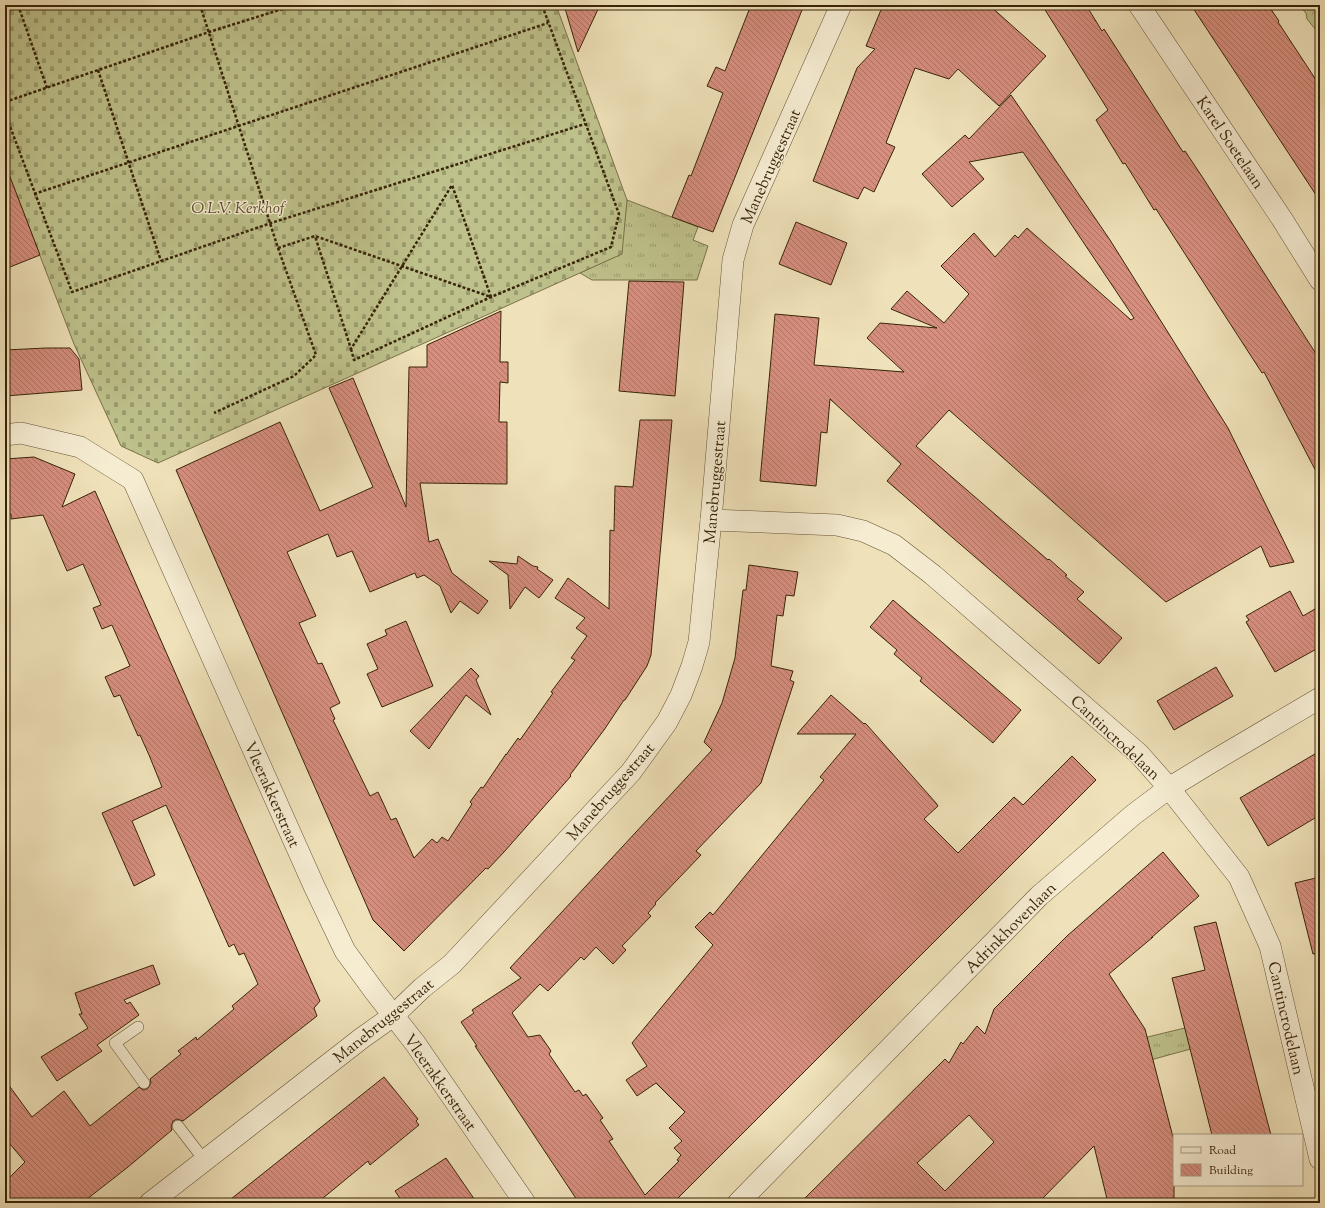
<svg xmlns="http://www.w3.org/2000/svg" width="1325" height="1208" font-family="'Sorts Mill Goudy',serif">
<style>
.grass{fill:url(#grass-tufts);stroke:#7b724a}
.forest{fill:url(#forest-crowns);stroke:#7b724a}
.cemetery{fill:url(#cemetery-stones);stroke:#7b724a}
.building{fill:url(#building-back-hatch);stroke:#382408;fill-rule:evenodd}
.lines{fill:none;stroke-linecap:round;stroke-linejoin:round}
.lane-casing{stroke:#665334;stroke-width:12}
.street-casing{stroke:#665334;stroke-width:22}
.path{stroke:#382408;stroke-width:2.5;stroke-dasharray:3 2;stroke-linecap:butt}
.lane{stroke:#f5ecd2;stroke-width:11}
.street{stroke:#f5ecd2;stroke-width:21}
.labels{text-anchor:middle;stroke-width:3;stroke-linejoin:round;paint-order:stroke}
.street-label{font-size:16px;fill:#382408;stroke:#f5ecd2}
.park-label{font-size:16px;font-style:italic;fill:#5a4b29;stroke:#f5ecd2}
</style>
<defs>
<pattern id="grass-tufts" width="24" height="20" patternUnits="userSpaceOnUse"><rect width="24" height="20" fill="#bec18b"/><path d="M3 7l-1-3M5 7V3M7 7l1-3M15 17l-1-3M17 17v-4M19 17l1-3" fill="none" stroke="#9b9d70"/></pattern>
<pattern id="forest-crowns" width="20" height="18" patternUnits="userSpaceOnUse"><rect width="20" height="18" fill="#bec18b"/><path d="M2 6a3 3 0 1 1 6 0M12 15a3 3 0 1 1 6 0" fill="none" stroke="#9b9d70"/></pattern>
<pattern id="cemetery-stones" width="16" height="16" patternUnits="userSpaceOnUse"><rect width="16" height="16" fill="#bec18b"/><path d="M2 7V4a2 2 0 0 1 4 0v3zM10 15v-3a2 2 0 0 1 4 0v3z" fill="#9b9d70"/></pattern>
<pattern id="building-back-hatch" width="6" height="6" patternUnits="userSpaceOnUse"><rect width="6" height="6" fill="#d68e7e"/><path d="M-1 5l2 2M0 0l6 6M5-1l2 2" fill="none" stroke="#af7465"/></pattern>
</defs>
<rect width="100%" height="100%" fill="#efe1b9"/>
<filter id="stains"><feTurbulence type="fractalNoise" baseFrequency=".005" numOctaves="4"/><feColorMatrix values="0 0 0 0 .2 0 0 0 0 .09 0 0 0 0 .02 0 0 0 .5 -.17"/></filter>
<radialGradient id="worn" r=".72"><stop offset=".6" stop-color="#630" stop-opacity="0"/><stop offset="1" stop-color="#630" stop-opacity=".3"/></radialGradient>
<g class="grass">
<polygon points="627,200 698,227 693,240 708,246 697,280 592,280 580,273 621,254"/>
<polygon points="1193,1026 1198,1047 1132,1065 1127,1042"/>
</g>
<polygon class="forest" points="1298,5 1320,5 1320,35 1307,19 1306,13"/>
<polygon class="cemetery" points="5,5 556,5 627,200 622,254 158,463 121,446 74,344 5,165"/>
<g class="building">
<polygon points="564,5 600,5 578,52"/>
<polygon points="751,5 804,5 713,232 672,217 689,175 691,176 723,93 707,86 716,67 725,71"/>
<polygon points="883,5 989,5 1046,56 999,106 958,69 949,79 915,68 886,143 895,147 874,192 864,187 858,199 813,181 857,68 875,49 866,46"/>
<polygon points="1042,5 1086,5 1102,31 1104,29 1183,152 1185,151 1203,178 1320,360 1320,479 1264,372 1262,373 1156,209 1154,210 1125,163 1123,164 1096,120 1108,110"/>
<polygon points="1191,5 1268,5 1279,21 1278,22 1320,86 1320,201"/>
<polygon points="1011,95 1110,240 1228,428 1294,562 1270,567 1261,546 1166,602 949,410 916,446 1048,560 1049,559 1067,575 1065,576 1084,592 1077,599 1122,638 1099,664 887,481 901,464 830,399 827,433 821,432 816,486 760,481 775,314 819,318 814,365 904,372 867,338 880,323 937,328 891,309 907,291 944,323 969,294 941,266 974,233 995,257 1015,235 1018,238 1027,228 1131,320 1134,318 1023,152 969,162 984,179 952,207 922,174 965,135 969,139"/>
<polygon points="7,169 40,255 5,269 5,170"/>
<polygon points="796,222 847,243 831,285 779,264"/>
<polygon points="629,281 684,282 675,396 619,391"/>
<polygon points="501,311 500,362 508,362 508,383 500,382 499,422 507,422 507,484 420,483 429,542 438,539 452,573 488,601 478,614 460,601 451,613 440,586 424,575 417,578 415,573 370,592 352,551 337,557 328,534 287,552 316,616 299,623 318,664 322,663 340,703 330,708 335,719 333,720 370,796 378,792 391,820 396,818 414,858 432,839 437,843 442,837 448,841 472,804 470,802 481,787 483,788 506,754 506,755 518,738 520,740 553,693 551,692 575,660 571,658 587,636 576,628 585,618 555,598 568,578 609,609 610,530 614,531 615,486 633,487 640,420 672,420 651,655 647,666 625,700 624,700 604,730 570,775 571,776 504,852 488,869 486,868 404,951 373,920 176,470 280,422 320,511 373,487 329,388 353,378 406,507 409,367 427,367 427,345"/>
<polygon points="46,348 70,348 79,359 82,390 5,396 5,350"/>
<polygon points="34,457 75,474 62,507 95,491 320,1001 314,1008 317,1016 183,1121 177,1119 173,1121 171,1127 172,1130 128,1167 82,1203 5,1203 5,1182 25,1162 5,1138 5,1080 32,1117 64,1091 90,1126 139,1087 144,1090 148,1088 151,1083 150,1079 181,1054 178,1051 196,1037 197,1040 234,1009 232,1006 258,984 244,953 239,955 234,944 229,947 166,805 132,821 155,875 134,886 102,813 162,787 149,755 140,735 138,736 120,695 114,697 105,677 130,666 112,625 102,629 93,608 101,605 83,564 67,571 43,515 11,519 11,514 5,514 5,459"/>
<polygon points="518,556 533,566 538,567 537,569 553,580 539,598 525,587 510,609 508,575 489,561 517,564"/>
<polygon points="749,565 798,572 794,596 786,595 783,616 777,615 771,666 793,671 790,680 794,682 761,783 696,851 701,855 655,903 656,904 648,913 651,916 622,946 626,950 613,964 596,947 584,960 581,957 548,991 540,984 512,1013 528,1037 540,1035 551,1051 549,1054 575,1092 579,1090 583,1096 586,1094 603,1118 600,1120 613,1139 609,1141 645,1195 679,1161 677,1160 681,1155 674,1148 682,1141 669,1128 685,1112 656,1083 637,1096 626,1080 647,1066 632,1043 713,945 695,927 710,912 713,915 824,780 820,777 856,734 797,734 831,695 864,724 865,723 867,725 936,803 938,806 924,819 958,853 1014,797 1023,805 1072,756 1096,780 673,1203 579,1203 475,1046 477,1046 461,1022 474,1013 472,1010 521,978 510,968 712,750 704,742 722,703 735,658 743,590 746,590"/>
<polygon points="1290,591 1303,616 1320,606 1320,647 1275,672 1246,622 1249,620 1246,616"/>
<polygon points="893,600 1021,710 993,743 920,681 922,678 894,654 897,650 870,627"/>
<polygon points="406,621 433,686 382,707 367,674 378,669 367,644 387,635 385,630"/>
<polygon points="1216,667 1233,696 1174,730 1157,701"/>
<polygon points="471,668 479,676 476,680 491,715 466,695 429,749 410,731"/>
<polygon points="1320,751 1320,815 1268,846 1240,798"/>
<path d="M1163,852L1199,896L1151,938L1153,937L1109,974L1145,1029L1174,1141V1203H1108L1094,1146L1038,1203H800L945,1059L949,1063L961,1042L963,1044L977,1026L985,1034L994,1009L1067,936ZM969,1115L994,1142L945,1191L917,1163Z"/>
<polygon points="1320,877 1320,953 1313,954 1295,883"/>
<polygon points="1216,922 1263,1105 1271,1135 1212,1135 1202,1096 1172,978 1205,970 1194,927"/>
<polygon points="153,965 160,984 124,1000 127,1004 130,1002 139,1015 97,1045 102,1051 57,1081 41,1057 88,1028 79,1014 82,1014 75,993"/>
<polygon points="384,1077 418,1119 416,1121 419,1125 370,1165 368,1161 317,1203 226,1203"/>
<polygon points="446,1158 477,1203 403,1203 395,1191"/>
</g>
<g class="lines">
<defs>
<g id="lane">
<polyline points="138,1027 115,1043 144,1083"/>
<polyline points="178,1126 205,1161"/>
</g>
<g id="street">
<polyline points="1139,5 1282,219 1320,280"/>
<polyline points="5,435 21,433 80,447 133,480 314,886 345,951 375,992 415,1043 525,1203"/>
<polyline points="711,520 837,525 863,531 894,545 933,575 1139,754 1169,788 1239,877 1270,946 1320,1159"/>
<polyline points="150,1203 362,1038 393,1016 422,988 452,964 631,772 667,722 681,695 692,666 699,642 711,520 733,260 743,225 841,5"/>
<polyline points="738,1203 1039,896 1133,815 1169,788 1210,763 1320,698"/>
</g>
</defs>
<use href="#lane" class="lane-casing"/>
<use href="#street" class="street-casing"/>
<g class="path">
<polyline points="18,5 47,88"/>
<polyline points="200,5 278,248 316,355 294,376 214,413"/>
<polyline points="5,11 22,5"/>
<polyline points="98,70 161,261"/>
<polyline points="5,102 209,32 295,5"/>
<polyline points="5,113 72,292 271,223 585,124"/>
<polyline points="34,194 548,23"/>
<polyline points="278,248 315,236 491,297 452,185 351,349 315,236"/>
<polyline points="351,349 354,360 491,297 611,247 619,214 542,5"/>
</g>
<use href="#lane" class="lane"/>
<use href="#street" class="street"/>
</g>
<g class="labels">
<g class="street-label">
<text transform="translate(1231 142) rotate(56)" y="6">Karel Soetelaan</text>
<text transform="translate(770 166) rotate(-66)" y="6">Manebruggestraat</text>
<text transform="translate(714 482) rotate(-85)" y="6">Manebruggestraat</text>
<text transform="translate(1116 737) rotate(43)" y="6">Cantincrodelaan</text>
<text transform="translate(610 791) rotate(-49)" y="6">Manebruggestraat</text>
<text transform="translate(273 794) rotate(66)" y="6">Vleerakkerstraat</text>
<text transform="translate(1010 927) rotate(-45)" y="6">Adrinkhovenlaan</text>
<text transform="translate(1287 1018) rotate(77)" y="6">Cantincrodelaan</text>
<text transform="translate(383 1020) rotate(-39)" y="6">Manebruggestraat</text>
<text transform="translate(441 1082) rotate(55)" y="6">Vleerakkerstraat</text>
</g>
<g class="park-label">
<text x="238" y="213">O.L.V. Kerkhof</text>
</g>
</g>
<rect width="1325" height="1208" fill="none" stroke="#efe1b9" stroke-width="20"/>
<rect x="6" y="6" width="1313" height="1196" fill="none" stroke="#382408" stroke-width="2"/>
<rect x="10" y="10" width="1305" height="1188" fill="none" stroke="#382408"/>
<rect x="1173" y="1134" width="130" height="52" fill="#f5ecd2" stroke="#a99c81"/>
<rect x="1181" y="1147" width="20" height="6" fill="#f5ecd2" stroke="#a99c81"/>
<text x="1209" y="1154" font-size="12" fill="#382408">Road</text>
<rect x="1181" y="1164" width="20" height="12" fill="url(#building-back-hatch)" stroke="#a99c81"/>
<text x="1209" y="1174" font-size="12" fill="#382408">Building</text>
<rect width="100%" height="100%" filter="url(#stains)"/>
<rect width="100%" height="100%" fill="url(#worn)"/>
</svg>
